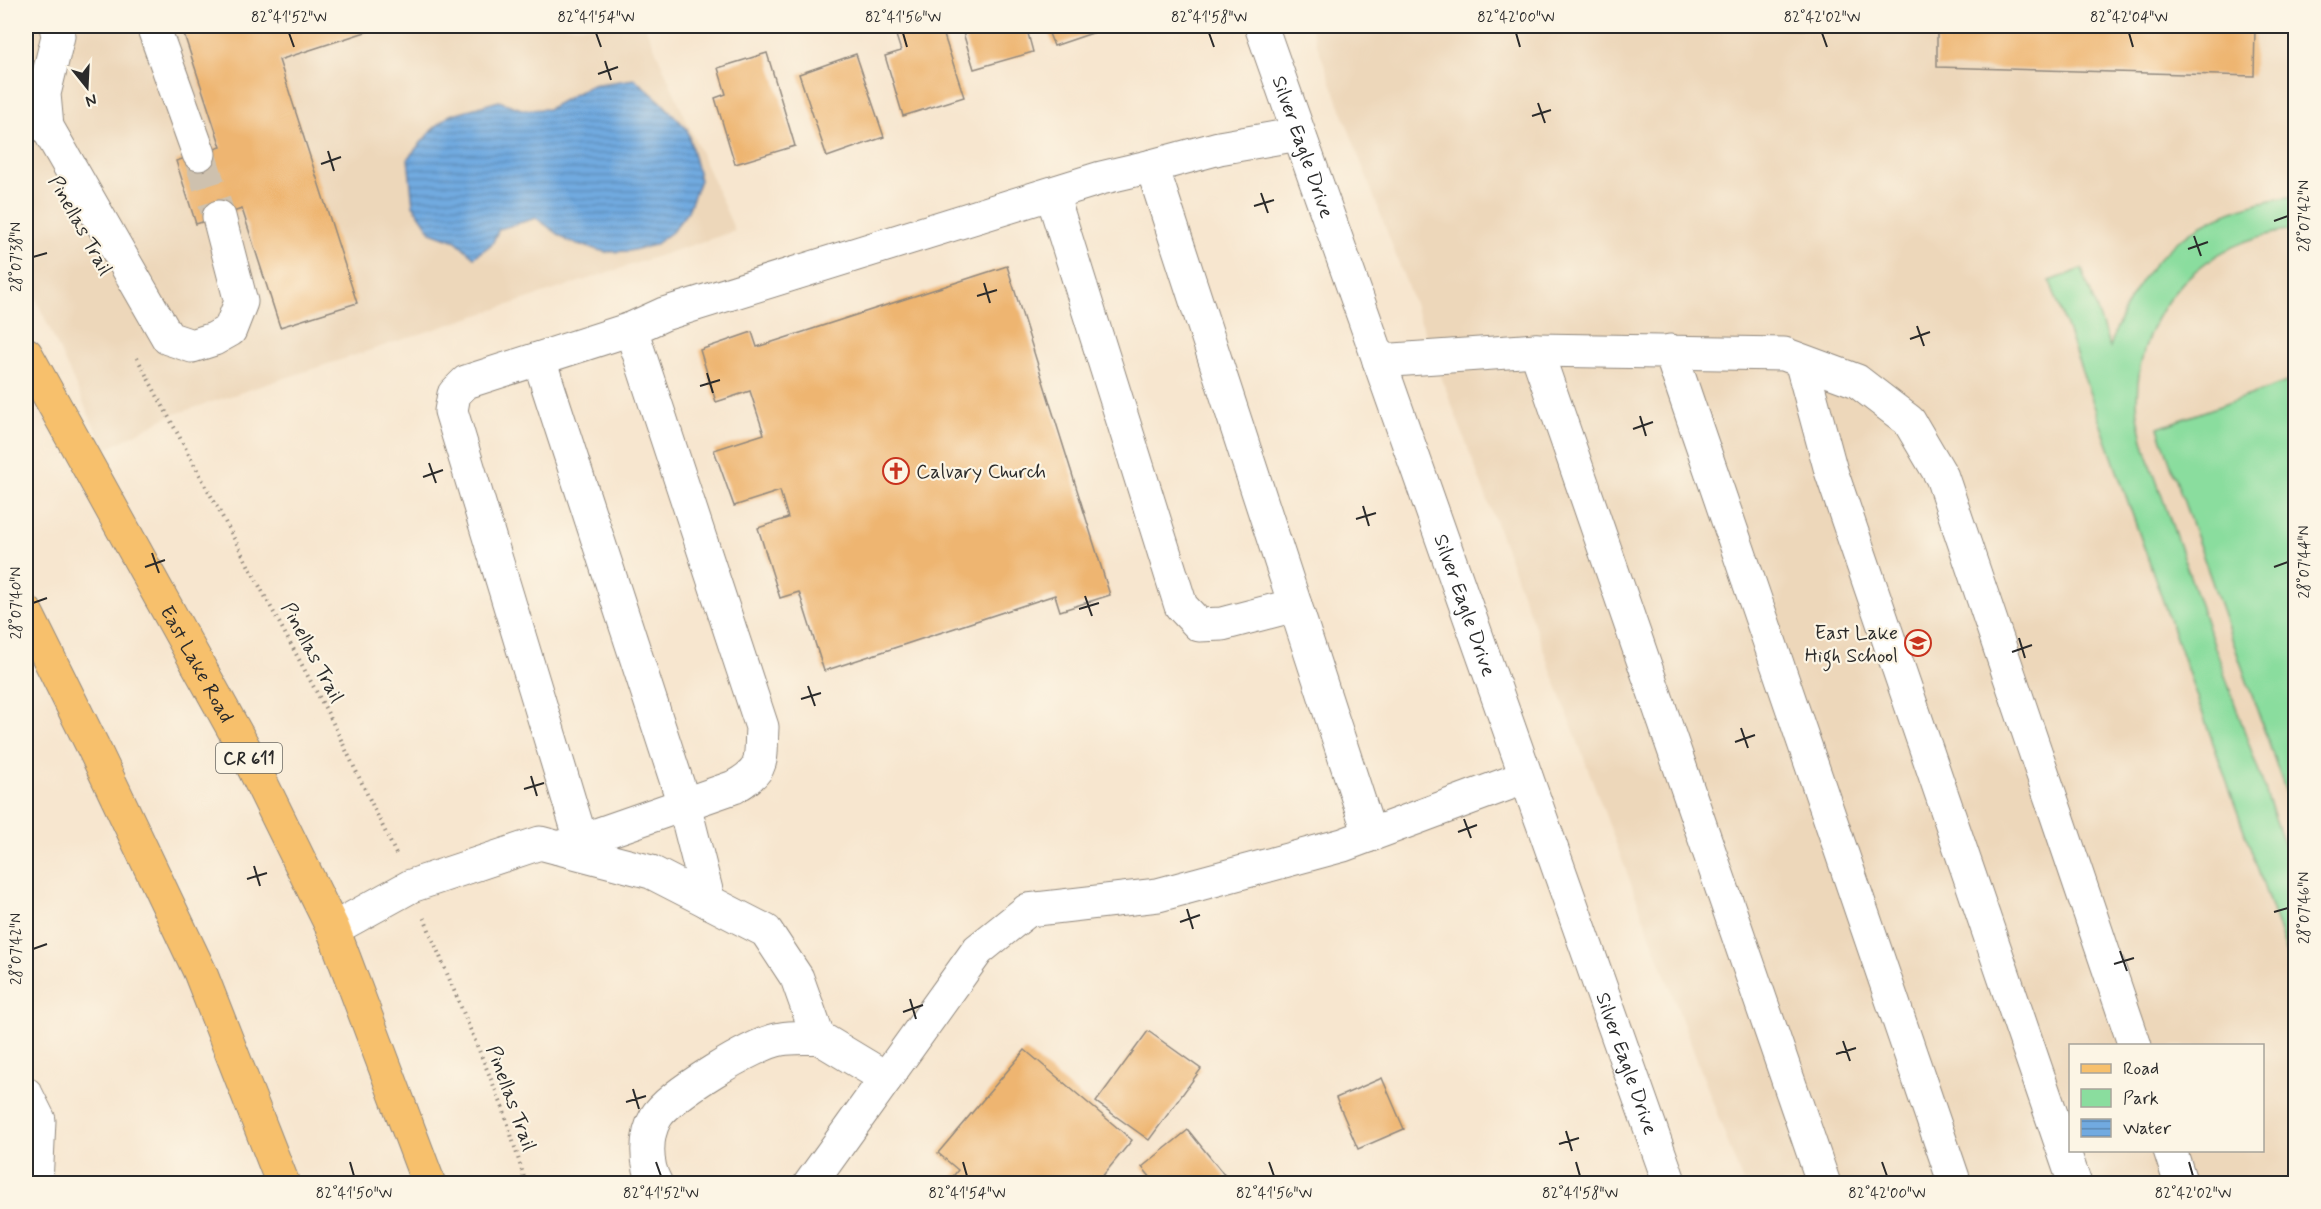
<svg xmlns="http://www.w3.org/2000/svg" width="2321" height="1209" font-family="Mynerve,sans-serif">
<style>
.built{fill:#edd7ba;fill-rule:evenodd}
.green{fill:#8add9e;stroke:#5a8464;stroke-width:1.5}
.water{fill:url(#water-rules);stroke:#4e6a86;stroke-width:1.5}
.building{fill:#eeb571}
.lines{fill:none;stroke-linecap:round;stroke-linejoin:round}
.minor-tunnel{stroke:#cec1ae;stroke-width:33;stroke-dasharray:33 16;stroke-linecap:butt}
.minor-casing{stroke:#91887d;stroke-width:35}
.major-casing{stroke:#91887d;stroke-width:35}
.path{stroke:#91887d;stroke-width:4;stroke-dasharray:1.5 4.5;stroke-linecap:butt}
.minor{stroke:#fff;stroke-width:33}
.major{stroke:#f7c06c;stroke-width:33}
.ticks{fill:none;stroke:#2b2b2b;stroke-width:2}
.labels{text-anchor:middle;stroke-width:4.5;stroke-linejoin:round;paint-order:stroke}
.shield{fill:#fcf5e5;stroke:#6a6863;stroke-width:1.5}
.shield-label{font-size:18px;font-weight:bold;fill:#2b2b2b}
.street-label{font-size:20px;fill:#2b2b2b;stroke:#fcf5e5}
.poi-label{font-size:20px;fill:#2b2b2b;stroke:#fcf5e5;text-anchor:start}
.neatline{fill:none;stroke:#2b2b2b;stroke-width:2}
.ticks-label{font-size:15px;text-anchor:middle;fill:#2b2b2b}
</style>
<defs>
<pattern id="water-rules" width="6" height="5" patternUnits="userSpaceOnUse" patternTransform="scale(1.5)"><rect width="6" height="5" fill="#71aae0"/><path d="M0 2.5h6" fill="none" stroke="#5d8bb6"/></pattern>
</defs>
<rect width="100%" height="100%" fill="#fcf5e5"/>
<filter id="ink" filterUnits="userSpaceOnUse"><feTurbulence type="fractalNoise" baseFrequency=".0167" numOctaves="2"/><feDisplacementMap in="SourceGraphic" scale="12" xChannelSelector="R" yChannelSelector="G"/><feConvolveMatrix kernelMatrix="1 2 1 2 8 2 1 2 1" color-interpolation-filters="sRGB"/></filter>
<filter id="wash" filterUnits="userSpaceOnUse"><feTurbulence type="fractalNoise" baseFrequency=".008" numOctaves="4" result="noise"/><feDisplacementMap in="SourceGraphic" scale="24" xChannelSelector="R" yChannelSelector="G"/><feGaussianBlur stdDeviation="1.35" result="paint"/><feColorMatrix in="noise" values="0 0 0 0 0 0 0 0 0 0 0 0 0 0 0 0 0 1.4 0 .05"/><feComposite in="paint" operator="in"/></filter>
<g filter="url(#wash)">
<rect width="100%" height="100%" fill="#f7e6cf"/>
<g class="built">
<path d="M26,26H645L735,231L169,416L105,450L26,277ZM634,79L660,101L687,129L700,180L688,211L672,232L568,241L536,218L498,229L492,244L475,257L456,241L499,101L524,110L548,109L591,85Z"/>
<path d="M1310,26H2295V1183H1743ZM2070,1046H2262V1150H2070Z"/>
</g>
<g class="green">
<path d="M2295,196V230C2204,239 2138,306 2137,400C2137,418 2142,436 2147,454L2295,875V975L2050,281L2082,269L2110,347C2138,255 2201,208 2295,196Z"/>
<polygon points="2295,379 2296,379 2295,818 2158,428"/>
</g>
<polygon class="water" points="635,79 660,101 687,129 700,180 688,211 672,232 654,245 629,251 605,252 568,241 536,218 499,229 492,244 474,257 456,241 431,232 413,205 408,158 432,130 450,115 499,101 524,110 548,109 591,85"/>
<g id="blocks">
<g class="building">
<polygon points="189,26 384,26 279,60 357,303 280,327 242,209 196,224 176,161 221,147 182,28"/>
<polygon points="893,26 941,26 964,97 903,116 885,56 901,51"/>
<polygon points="961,26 1026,26 1033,52 974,69"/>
<polygon points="1046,26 1113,26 1054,46"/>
<polygon points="1771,26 1893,26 1893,31 1771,29"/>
<polygon points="1937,26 2255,26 2254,76 1937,67"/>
<polygon points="767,53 795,146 735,164 715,98 726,94 718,68"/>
<polygon points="856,54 884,137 827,157 799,74"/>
<polygon points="1007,266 1110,595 1060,611 1055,595 824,671 799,592 780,598 758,528 788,518 780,491 734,506 714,450 764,434 750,391 716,402 700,350 752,332 757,347"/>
<polygon points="1148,1031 1201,1069 1149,1140 1096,1102"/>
<polygon points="1025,1050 1132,1140 1096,1184 947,1184 958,1170 938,1153"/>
<polygon points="1382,1078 1404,1129 1358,1149 1336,1098"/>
<polygon points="1188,1130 1226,1177 1218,1184 1156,1184 1142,1167"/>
</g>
</g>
</g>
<g filter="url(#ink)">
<use href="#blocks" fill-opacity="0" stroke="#91887d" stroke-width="1.5"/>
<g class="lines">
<polyline class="minor-tunnel" points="199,154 219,217"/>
<defs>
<g id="minor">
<polyline points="56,26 58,36 44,94 47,127 168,338 192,346 214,339 230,330 241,302 219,217"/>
<polyline points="153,26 199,154"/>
<path id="s1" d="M1261,26L1670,1184"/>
<polyline points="1152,166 1219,148 1299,134"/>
<polyline points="1052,194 1181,606 1199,625 1222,624 1295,605"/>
<polyline points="1536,350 1824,1184"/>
<polyline points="1670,351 1955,1184"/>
<polyline points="539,359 684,804 709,902"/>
<polyline points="1379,361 1536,350 1784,354 1857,381 1909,421 1942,477 2135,1046"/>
<polyline points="1801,361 1831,471 2075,1184"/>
<polyline points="581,840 451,411 454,394 466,382 631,329"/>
<path d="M559,848L734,787C766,769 760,761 762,727L631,329L664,314L1101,178L1152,166L1370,835"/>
<polyline points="333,929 411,886 540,843 651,872 766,931 797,978 818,1037 886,1078"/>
<polyline points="26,1094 39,1120 36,1184"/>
<polyline points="2170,1150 2181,1184"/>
<path d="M656,1184C645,1164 645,1136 656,1117C669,1095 755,1043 781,1039C793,1037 806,1038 818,1037"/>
<polyline points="810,1184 978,950 1028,910 1158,895 1343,845 1526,777"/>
</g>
<g id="major">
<path id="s2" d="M26,354L244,748L333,929L429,1184"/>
<polyline points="26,612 95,751 200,972 283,1184"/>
</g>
</defs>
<use href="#minor" class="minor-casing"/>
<use href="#major" class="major-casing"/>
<g class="path">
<polyline points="137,358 331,719 397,856"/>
<polyline points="424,918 503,1108 526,1184"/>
</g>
<use href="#minor" class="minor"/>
<use href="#major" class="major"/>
</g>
</g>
<path class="ticks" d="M289,33L294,47M596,33L601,47M903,33L907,47M1209,33L1214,47M1516,33L1520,47M1822,33L1827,47M2129,33L2133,47M605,61L611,80M598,74L618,67M1538,103L1545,123M1532,116L1551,110M328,151L334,171M321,164L341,157M1261,193L1268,213M1254,206L1274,200M2274,221L2288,216M2194,236L2201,256M2188,249L2208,242M33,257L47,253M984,283L990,303M977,296L997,290M1917,326L1924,346M1910,339L1930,332M707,373L713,393M700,386L720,380M1640,416L1646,436M1633,429L1653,422M429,463L436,483M423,477L443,470M1363,506L1369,526M1356,519L1376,513M152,553L159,573M145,567L165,560M2274,567L2288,562M1085,596L1092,616M33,603L47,598M1079,609L1099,603M2019,638L2025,658M2012,652L2032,645M808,686L815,706M801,699L821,693M1741,728L1748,748M1735,742L1755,735M531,776L537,796M524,789L544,783M1464,819L1471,838M1458,832L1477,825M254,866L260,886M247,879L267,873M1187,909L1193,929M2274,912L2288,908M1180,922L1200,915M33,949L47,944M2120,951L2127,971M2114,964L2134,958M910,999L916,1019M903,1012L923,1005M1843,1041L1850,1061M1836,1054L1856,1048M633,1089L639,1109M626,1102L646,1096M1566,1131L1572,1151M1559,1144L1579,1138M350,1162L354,1176M656,1162L661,1176M963,1162L967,1176M1269,1162L1274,1176M1576,1162L1580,1176M1882,1162L1887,1176M2189,1162L2193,1176"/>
<defs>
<symbol id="church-ring" viewBox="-11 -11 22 22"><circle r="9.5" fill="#fcf5e5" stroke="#c8321e" stroke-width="1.5"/><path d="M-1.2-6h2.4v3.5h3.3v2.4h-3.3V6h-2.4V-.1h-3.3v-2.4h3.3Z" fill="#c8321e"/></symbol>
<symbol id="school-ring" viewBox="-11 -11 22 22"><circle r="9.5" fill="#fcf5e5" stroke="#c8321e" stroke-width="1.5"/><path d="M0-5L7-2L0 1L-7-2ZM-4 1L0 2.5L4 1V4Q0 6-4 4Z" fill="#c8321e"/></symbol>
</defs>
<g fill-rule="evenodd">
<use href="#church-ring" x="881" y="456" width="30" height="30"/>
<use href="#school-ring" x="1903" y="628" width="30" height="30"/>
</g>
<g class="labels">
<rect class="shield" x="216" y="743" width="66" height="30" rx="4.5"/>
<g class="shield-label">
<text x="249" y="764">CR 611</text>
</g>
<g class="street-label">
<text dy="7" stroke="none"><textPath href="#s1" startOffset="128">Silver Eagle Drive</textPath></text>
<text transform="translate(81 225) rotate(61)" y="7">Pinellas Trail</text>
<text dy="7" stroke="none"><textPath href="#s1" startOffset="614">Silver Eagle Drive</textPath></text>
<text transform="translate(313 652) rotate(62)" y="7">Pinellas Trail</text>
<text dy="7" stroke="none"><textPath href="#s2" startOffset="354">East Lake Road</textPath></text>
<text dy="7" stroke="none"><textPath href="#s1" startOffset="1100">Silver Eagle Drive</textPath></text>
<text transform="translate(512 1098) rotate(70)" y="7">Pinellas Trail</text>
</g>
<g class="poi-label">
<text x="916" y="478">Calvary Church</text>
<text x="1898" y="639" text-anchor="end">East Lake<tspan x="1898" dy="23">High School</tspan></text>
</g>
</g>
<rect width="2321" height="1209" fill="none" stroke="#fcf5e5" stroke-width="66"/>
<rect x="2069" y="1044" width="195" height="108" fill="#fcf5e5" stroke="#a8a49b" stroke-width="1.5"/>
<rect x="2081" y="1064" width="30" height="9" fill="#f7c06c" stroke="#a8a49b" stroke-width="1.5"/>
<text x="2123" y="1074" font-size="18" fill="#2b2b2b">Road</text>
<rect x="2081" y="1089" width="30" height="18" fill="#8add9e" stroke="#a8a49b" stroke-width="1.5"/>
<text x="2123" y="1104" font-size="18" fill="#2b2b2b">Park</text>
<rect x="2081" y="1119" width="30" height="18" fill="url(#water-rules)" stroke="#a8a49b" stroke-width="1.5"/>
<text x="2123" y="1134" font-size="18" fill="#2b2b2b">Water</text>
<g transform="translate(87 87) rotate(162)" stroke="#fcf5e5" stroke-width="4.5" paint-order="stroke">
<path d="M0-4.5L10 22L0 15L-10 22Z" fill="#2b2b2b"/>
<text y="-9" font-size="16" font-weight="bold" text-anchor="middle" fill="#2b2b2b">N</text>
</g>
<rect x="33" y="33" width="2255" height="1143" class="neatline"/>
<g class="ticks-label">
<text x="289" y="22">82°41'52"W</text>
<text x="596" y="22">82°41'54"W</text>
<text x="903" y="22">82°41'56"W</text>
<text x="1209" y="22">82°41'58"W</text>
<text x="1516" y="22">82°42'00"W</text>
<text x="1822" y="22">82°42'02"W</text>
<text x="2129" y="22">82°42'04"W</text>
<text transform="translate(2304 216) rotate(-90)" y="5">28°07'42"N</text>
<text transform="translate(16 257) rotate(-90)" y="5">28°07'38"N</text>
<text transform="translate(2304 562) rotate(-90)" y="5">28°07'44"N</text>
<text transform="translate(16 603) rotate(-90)" y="5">28°07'40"N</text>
<text transform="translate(2304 908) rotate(-90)" y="5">28°07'46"N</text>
<text transform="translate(16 949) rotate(-90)" y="5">28°07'42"N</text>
<text x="354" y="1198">82°41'50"W</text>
<text x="661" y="1198">82°41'52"W</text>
<text x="967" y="1198">82°41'54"W</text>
<text x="1274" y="1198">82°41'56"W</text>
<text x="1580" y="1198">82°41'58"W</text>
<text x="1887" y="1198">82°42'00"W</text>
<text x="2193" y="1198">82°42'02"W</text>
</g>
</svg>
